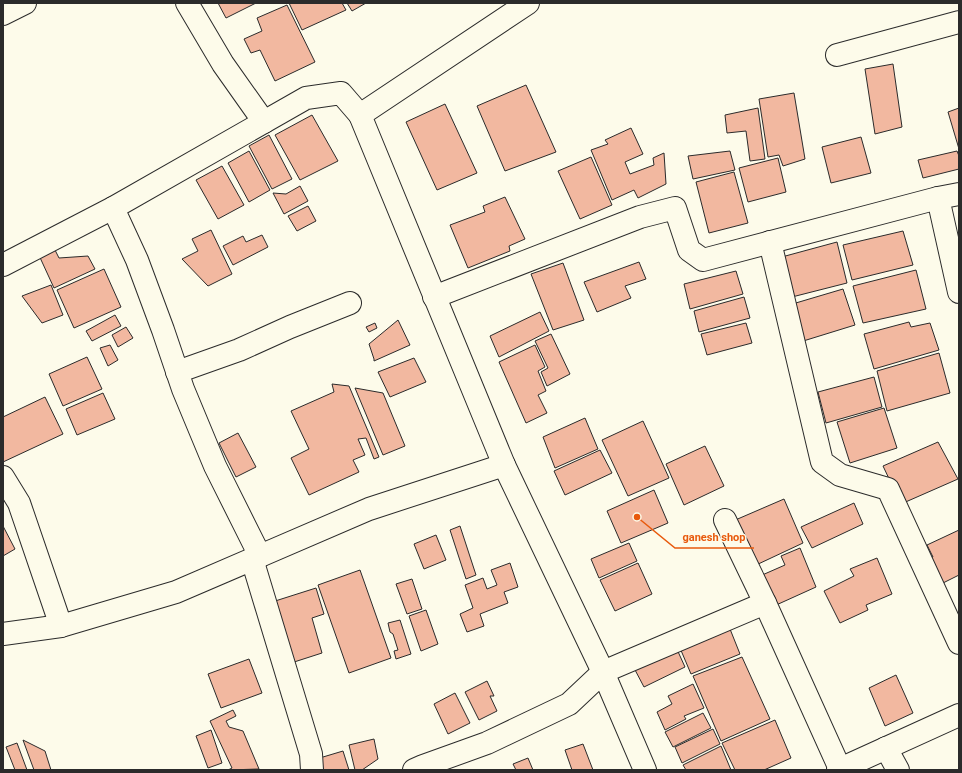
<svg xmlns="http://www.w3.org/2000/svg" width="962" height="773" font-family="Roboto,sans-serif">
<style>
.building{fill:#f2b8a0;stroke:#2b2b2b}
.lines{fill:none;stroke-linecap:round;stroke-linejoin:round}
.street-casing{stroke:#2b2b2b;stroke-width:24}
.secondary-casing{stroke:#2b2b2b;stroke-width:24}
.street{stroke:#fdfbea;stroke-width:22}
.secondary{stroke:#fdfbea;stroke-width:22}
.leader{fill:none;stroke:#e8590c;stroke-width:1.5}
.callout-dot{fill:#e8590c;stroke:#fdfbea;stroke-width:1.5}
.callout-label{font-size:11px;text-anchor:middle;font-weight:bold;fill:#e8590c;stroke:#fdfbea;stroke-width:3;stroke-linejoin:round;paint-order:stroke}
</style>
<rect width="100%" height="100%" fill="#fdfbea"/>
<g class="building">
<polygon points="218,3 256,3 226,18"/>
<polygon points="289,3 342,3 346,10 302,30"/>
<polygon points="347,3 366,3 352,11"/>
<polygon points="287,5 315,62 275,81 260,50 251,53 244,39 262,31 257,18"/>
<polygon points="893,64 902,127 875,134 865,69"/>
<polygon points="526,85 556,152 505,171 477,106"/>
<polygon points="794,93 805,159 783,166 779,155 768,157 759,99"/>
<polygon points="445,104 477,173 437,190 406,122"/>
<polygon points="758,108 765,159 750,161 746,131 727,133 725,115"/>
<polygon points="959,108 959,149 948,112"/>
<polygon points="312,115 338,161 300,180 275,135"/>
<polygon points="631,128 643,154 625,162 630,174 654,165 653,158 664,153 666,184 638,198 634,190 612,200 591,150 608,144 605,140"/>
<polygon points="269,135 292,179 272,189 249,146"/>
<polygon points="861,137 871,173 831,183 822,147"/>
<polygon points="249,151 270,190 249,202 228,163"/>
<polygon points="730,151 735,170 693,179 688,156"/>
<polygon points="957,151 959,156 959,169 923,178 918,160"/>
<polygon points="591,157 612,205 580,219 558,171"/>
<polygon points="778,158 786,192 748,202 739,168"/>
<polygon points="222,166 244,205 218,219 196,180"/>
<polygon points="734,172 748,223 709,233 696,182"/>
<polygon points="300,186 308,201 284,214 273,193 286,194"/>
<polygon points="505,197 525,239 509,246 510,251 468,268 450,225 485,212 483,206"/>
<polygon points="308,206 316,221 297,231 288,216"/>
<polygon points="211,230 232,274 208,286 182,259 198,251 192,239"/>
<polygon points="903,231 913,265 852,280 843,245"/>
<polygon points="262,235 268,247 233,265 223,246 243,236 246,242"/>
<polygon points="837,242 847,283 788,298 778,258"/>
<polygon points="52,244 59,258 88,256 95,269 54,288 37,251"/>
<polygon points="639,262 646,279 625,286 631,298 597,312 584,282"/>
<polygon points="563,263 584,320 553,330 531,274"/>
<polygon points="104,269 121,307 74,328 57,290"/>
<polygon points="916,270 926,309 863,323 853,286"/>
<polygon points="736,271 743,294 690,309 684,284"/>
<polygon points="51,285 63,315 42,323 22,296"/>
<polygon points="843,289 855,325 800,342 789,305"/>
<polygon points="744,297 750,318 699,332 694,311"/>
<polygon points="540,312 549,331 499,357 490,336"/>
<polygon points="115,315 121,326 92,341 86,331"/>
<polygon points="398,320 410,345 374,361 374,359 369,344"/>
<polygon points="909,322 911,327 930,323 939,350 874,369 864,334"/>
<polygon points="375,323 377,328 369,332 366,327"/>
<polygon points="746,323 752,343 707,355 701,334"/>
<polygon points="126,327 133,338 118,347 112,335"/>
<polygon points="551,334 570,374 547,386 541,372 548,368 535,341"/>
<polygon points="110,345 118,360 108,366 100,348"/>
<polygon points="535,345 545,367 538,371 546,391 538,395 547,413 526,423 499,362"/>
<polygon points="939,353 950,393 887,411 877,371"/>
<polygon points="87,357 102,389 63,406 49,374"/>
<polygon points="414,358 426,382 390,397 378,372"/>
<polygon points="874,377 882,407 826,423 818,392"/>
<polygon points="332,384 349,386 379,457 374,459 366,438 358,439 365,455 353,460 359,472 309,495 291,458 309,449 291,411 334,392"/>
<polygon points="355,388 383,393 405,446 383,455"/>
<polygon points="103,393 115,419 77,435 66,409"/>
<polygon points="45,397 63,434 3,462 3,417"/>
<polygon points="884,408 897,448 850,463 837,422"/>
<polygon points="585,418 598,449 555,468 543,437"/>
<polygon points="643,421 669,478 628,496 602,440"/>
<polygon points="238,433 256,467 236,477 219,443"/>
<polygon points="938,442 958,479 901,504 883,466"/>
<polygon points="705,446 724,486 684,505 666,464"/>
<polygon points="600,450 612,473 565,495 554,471"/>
<polygon points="654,490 668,523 621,543 607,511"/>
<polygon points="784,499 803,543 754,566 733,521"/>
<polygon points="854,503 863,524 812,548 801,527"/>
<polygon points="3,526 15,549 3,556"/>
<polygon points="460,526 476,575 466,579 450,530"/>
<polygon points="959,530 959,575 939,585 926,559 933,557 927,545"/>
<polygon points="436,535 446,560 424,569 414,544"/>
<polygon points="629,543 637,561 599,578 591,559"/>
<polygon points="800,548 816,587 774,606 760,576 785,565 781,556"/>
<polygon points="877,558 892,594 866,605 868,610 840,623 824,591 854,576 850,569"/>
<polygon points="510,563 518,587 504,592 508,603 480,614 484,626 467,632 460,614 473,608 465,585 483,578 487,589 497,585 491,570"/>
<polygon points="638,563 652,594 615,611 600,580"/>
<polygon points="360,570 391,658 349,673 318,585"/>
<polygon points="412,579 422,609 407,614 396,584"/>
<polygon points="316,588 324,614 312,618 322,653 291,663 272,602"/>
<polygon points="426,610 438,644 421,651 409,616"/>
<polygon points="400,620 411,654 396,659 394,651 398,650 393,634 390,632 388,623"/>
<polygon points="730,629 740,654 691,674 680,648"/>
<polygon points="675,645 685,667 644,687 634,668"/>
<polygon points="742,657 770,719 721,741 693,676"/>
<polygon points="249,659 262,693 221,708 208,674"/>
<polygon points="896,675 913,713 885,726 869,688"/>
<polygon points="487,681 494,696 490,696 497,711 479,720 465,692"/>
<polygon points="693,684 704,708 684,716 686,719 665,730 657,712 672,704 668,696"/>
<polygon points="455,693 470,723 448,734 434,704"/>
<polygon points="233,710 236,716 226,721 229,727 243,731 259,769 228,770 232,768 210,721"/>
<polygon points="703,713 711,728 673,747 665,732"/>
<polygon points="775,720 791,758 764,770 735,770 722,743"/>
<polygon points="713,729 720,744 682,763 675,747"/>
<polygon points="211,730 222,763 208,768 196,736"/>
<polygon points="374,739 378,759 362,770 355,770 349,745"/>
<polygon points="23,740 45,751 51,770 34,770"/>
<polygon points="17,743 27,770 15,770 6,747"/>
<polygon points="583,744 593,770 572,770 565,750"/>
<polygon points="721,746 731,770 686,770 683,765"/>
<polygon points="343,751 349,770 316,770 313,760"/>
<polygon points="528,758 533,770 516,770 513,764"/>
</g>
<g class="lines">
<defs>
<g id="street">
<polyline points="187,3 223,64 264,122"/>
<polyline points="3,14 25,3"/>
<polyline points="837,55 959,22"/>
<polyline points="938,198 959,292"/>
<polyline points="770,242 822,462 840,475 888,489 959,643"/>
<polyline points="3,265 113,208"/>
<polyline points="434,297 640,217 675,208 689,250 703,260 938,198 959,194"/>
<polyline points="177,372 239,350 290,327 350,303"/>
<polyline points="3,477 19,503 61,626"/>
<polyline points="725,520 765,603 840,769"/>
<polyline points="260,556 215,466 183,389 163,330 137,260 113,208 306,98 341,93 360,115"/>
<polyline points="252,559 311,754 312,770"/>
<polyline points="3,634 61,626 176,592 369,509 504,465"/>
<polyline points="886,748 898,770"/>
<polyline points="414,770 423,766 487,743 569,704 603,672 765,603"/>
<polyline points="838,770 959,715"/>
</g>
<polyline id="secondary" points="528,3 360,115 504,465 603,672 645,770"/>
</defs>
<use href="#street" class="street-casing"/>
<use href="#secondary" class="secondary-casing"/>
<use href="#street" class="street"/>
<use href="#secondary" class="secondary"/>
</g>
<path class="leader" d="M637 517L675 548H754"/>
<circle class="callout-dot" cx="637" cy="517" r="4"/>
<g class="callout-label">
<text x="714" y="541">ganesh shop</text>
</g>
<rect width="962" height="773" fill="none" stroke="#2b2b2b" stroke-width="8"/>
</svg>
